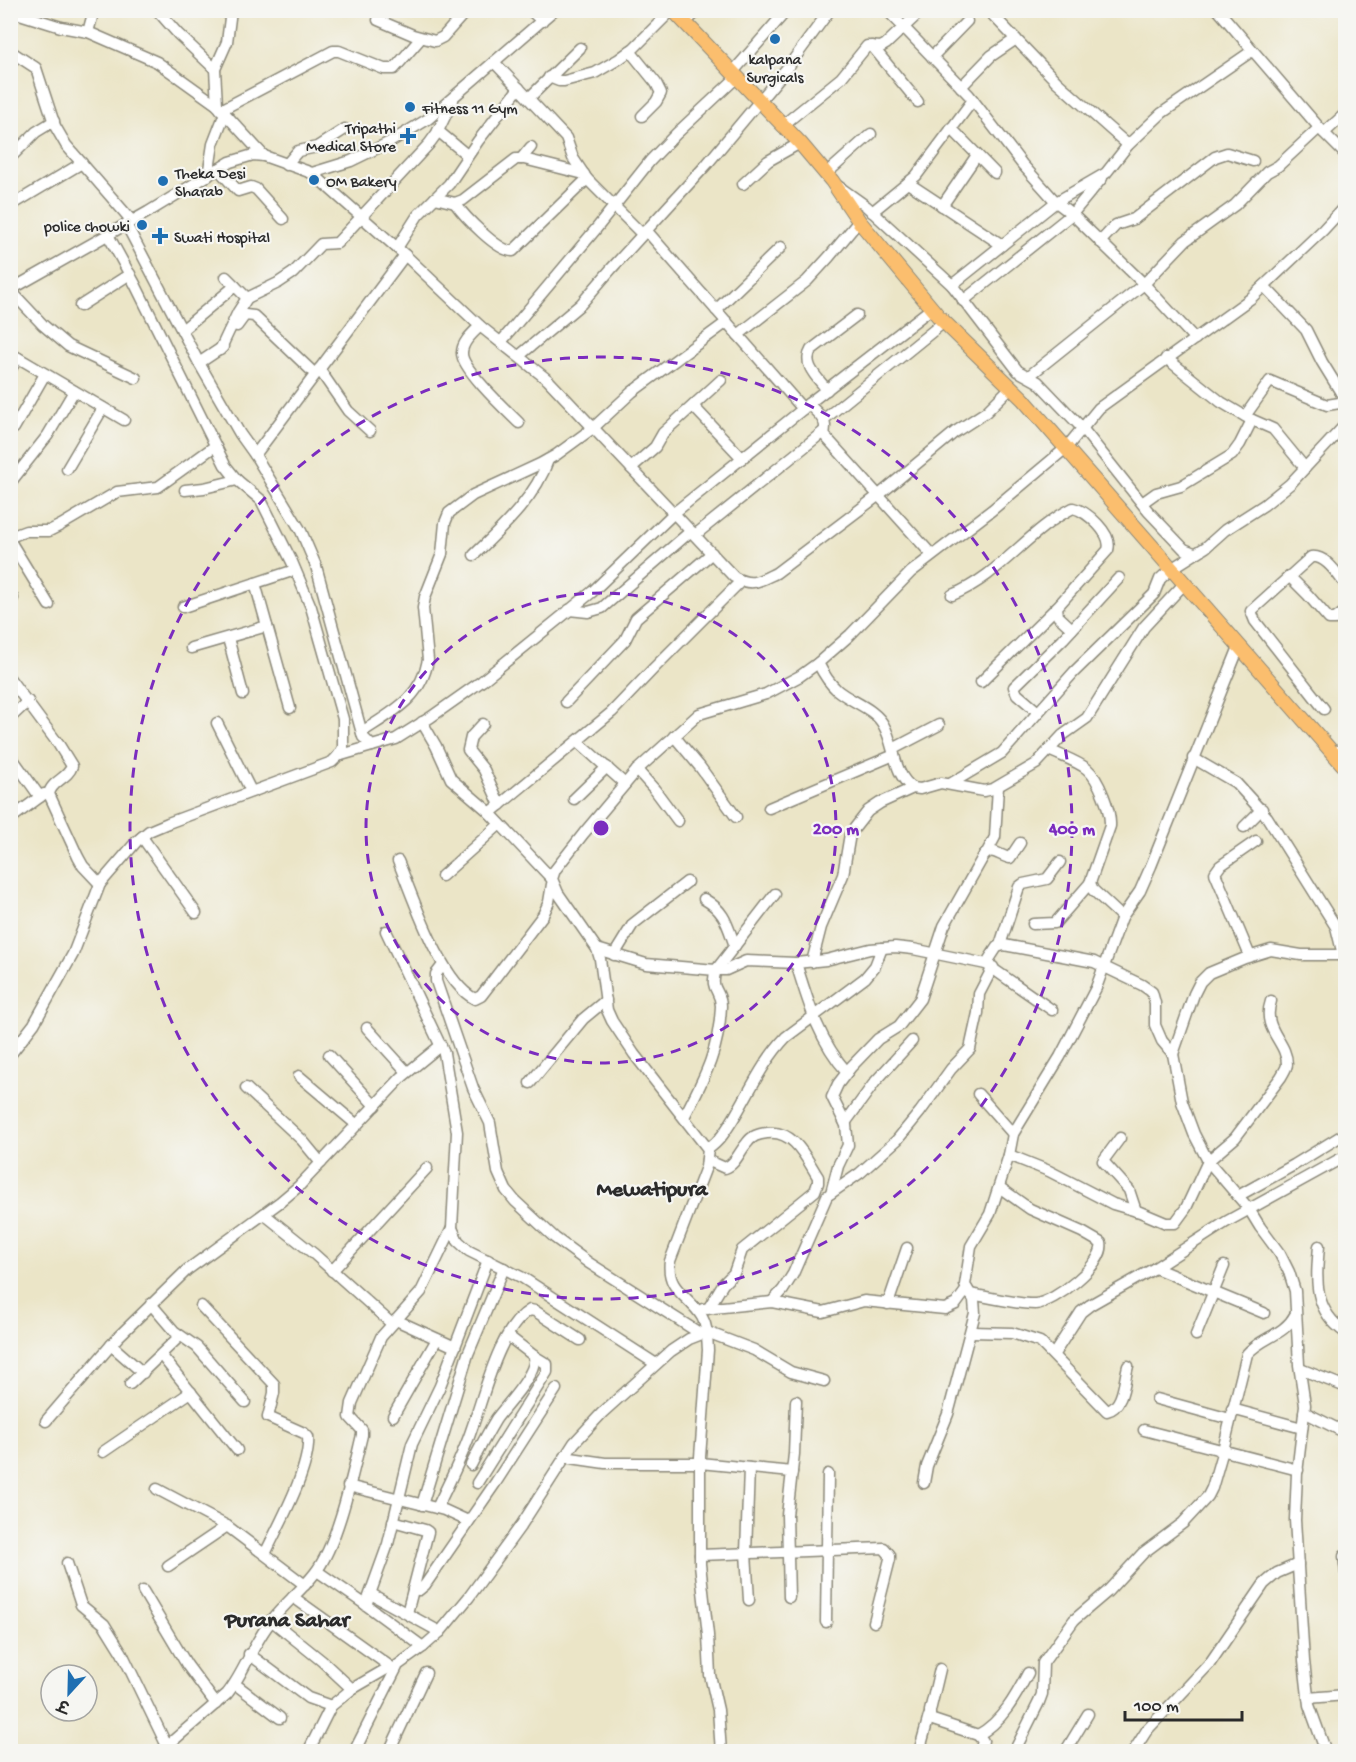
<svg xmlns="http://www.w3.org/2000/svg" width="1356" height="1762" font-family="'Gochi Hand','Playpen Sans Deva',sans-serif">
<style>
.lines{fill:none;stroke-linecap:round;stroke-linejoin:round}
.minor-casing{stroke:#8b8879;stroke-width:13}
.major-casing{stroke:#8b8879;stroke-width:16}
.minor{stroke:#fff;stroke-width:10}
.major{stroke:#fbbe6e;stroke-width:14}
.ring{fill:none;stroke:#7b2cbf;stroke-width:3;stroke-dasharray:10 8}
.poi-dot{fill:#1f6fb2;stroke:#f6f6f2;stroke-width:2}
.labels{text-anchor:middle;stroke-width:4.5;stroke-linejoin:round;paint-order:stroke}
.poi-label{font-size:16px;fill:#2b2b2b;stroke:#f6f6f2;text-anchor:start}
.district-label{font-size:22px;font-weight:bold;fill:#2b2b2b;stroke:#f6f6f2}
.centre{fill:#7b2cbf;stroke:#f6f6f2;stroke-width:3}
.ring-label{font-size:18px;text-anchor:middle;font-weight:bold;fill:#7b2cbf;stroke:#f6f6f2;stroke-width:4.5;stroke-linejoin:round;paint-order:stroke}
</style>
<rect width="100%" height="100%" fill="#f6f6f2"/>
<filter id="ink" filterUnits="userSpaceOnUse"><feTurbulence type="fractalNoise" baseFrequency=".0167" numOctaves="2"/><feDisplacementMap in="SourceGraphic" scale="12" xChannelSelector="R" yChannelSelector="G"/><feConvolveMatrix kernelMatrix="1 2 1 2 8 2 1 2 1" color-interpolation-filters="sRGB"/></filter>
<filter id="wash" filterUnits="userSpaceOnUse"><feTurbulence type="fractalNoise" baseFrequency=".008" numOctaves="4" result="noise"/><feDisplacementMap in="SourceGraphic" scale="24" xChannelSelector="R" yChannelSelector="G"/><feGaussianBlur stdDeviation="1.35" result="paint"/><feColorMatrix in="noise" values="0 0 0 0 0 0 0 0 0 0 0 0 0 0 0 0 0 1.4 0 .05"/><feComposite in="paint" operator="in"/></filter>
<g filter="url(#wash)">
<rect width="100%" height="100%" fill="#ebe5c7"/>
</g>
<g filter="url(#ink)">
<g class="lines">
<defs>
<g id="minor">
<polyline points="157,10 178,34 215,69"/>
<polyline points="530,10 542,21"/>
<polyline points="887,10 969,95 1022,164 1056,202 1072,214 1144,284 1195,339"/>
<polyline points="988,10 1057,82 1128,145"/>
<polyline points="1218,10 1323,132"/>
<polyline points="10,11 61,27 88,32 157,62 217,105 264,156"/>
<polyline points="378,20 413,35 435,41 443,37 467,10"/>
<polyline points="684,23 699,10"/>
<polyline points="88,32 94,10"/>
<polyline points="872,46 918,102"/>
<polyline points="10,51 36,68 55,126 66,145 132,221"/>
<polyline points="630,51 656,83 661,93 656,102 642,116"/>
<polyline points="932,57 967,21"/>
<polyline points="494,62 566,138 573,158 587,179 642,234"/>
<polyline points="732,73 787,10"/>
<polyline points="549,77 559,81 564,81 595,73 619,59 634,48 672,10"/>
<polyline points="961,87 991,56 1016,39"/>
<polyline points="529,98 580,48"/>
<polyline points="217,105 215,69 227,42 231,10"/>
<polyline points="221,110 333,51 339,51 384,69 394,69 421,38"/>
<polyline points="1346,113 1324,133 1346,155"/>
<polyline points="783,125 841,78 867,46 881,47 886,44 922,10"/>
<polyline points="951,128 995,173"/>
<polyline points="438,131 467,155"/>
<polyline points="10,158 36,132 54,121"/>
<polyline points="521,159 531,147"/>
<polyline points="286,165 298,151 317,147 345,129"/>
<polyline points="218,169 238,191 251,187 256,189 283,219"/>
<path d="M312,173L405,255L480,326L548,380L734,577C752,587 759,581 776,573L879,495L955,432L986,412L1011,387"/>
<polyline points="826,174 871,134"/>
<polyline points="208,176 213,144 225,113"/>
<polyline points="908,183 1002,245"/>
<polyline points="743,184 768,161 800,143"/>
<polyline points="838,186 866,206 952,285 1056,202 1106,173 1128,145 1162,113 1252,51"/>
<polyline points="435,198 455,203 463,200 516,159 524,159 584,174"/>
<path d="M455,203C464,216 498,252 513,251L587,179"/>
<polyline points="10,206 82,163"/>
<polyline points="942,206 977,155"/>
<polyline points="872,212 916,176 973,100"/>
<polyline points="126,224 199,363 240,434 255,455"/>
<path d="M646,230L803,409L808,404C813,409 825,418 825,426C825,429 824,433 825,436L932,555"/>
<polyline points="1100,242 1116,225 1134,219 1215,157 1227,153 1253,161"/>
<polyline points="397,248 418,215 449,184 478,141 519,88"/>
<polyline points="405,255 255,455 301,531 316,566 363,737 372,746 396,739 431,717 482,681 592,592 674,513 803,409"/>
<polyline points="226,277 247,298"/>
<polyline points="952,285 1018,371 1038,382 1082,428 1148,511 1184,549 1194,553"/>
<polyline points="1264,286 1306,330 1322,362 1346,401"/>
<polyline points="10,290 148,212 230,162 253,155 264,156 312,173 351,161 390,142 428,119 554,10"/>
<polyline points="10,290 43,325 68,346 136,378"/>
<polyline points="963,301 1072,214 1102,178"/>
<polyline points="80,306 130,274"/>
<polyline points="716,310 781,247"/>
<polyline points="237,326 245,315 254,316 315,374"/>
<path d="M480,326C473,333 462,342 462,353C461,368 507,411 519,423"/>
<polyline points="182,330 235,286"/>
<polyline points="738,335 807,281 829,257 859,221"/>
<polyline points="501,342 596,229 650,161 676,134 736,78"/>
<polyline points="220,350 238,312 247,298 278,283 293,273 321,244 337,243 429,144 437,133 453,100"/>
<polyline points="10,353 124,420"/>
<polyline points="519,356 581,304 612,268 707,164 788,67 830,10"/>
<polyline points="1166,358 1221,402 1248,418 1273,429 1305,468"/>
<polyline points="199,363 223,347"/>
<polyline points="319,369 348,411 370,431"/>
<polyline points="10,370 18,358"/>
<polyline points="1029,376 1144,284 1185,241 1235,205 1267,172 1278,166 1319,128"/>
<path d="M827,390C818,378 802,365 811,350L857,315"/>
<polyline points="808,404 932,308"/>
<polyline points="693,406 742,458"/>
<polyline points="1245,416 1270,381 1327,405 1346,402"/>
<polyline points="823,420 944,322"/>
<polyline points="14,428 45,374"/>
<polyline points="631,468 655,447 663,433 721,380"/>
<polyline points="67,469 103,408"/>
<polyline points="10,483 48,435 74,391"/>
<polyline points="185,490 204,488 237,480"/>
<polyline points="1142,503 1156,493 1181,486 1232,455 1240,444 1252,420"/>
<polyline points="695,535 823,432"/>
<polyline points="10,537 26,531 49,531 61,525 117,492 158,487 215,446"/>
<polyline points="10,541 49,605"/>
<path d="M474,555C502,528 536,497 548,460"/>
<polyline points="1290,577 1308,595 1329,619 1335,619 1346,611"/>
<polyline points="255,583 290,708"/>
<polyline points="10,594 13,598"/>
<path d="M952,595C1001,575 1027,531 1073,508C1087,511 1113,534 1108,550L1057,607L1058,616L1072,629"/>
<polyline points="183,607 295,570"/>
<polyline points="569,610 588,612 602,608 691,531"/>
<polyline points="228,638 243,694"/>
<polyline points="191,648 267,626"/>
<path d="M818,663C823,673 828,682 837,690C851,702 875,708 884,726C895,745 893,775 913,788"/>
<path d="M10,679L59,745L72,766C68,779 51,781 49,794L78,857L83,866L100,884"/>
<polyline points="981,682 1057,607"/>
<polyline points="566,702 625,640 636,618 712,553"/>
<path d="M1324,709L1255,621L1251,611L1311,557C1326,555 1337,574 1346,585"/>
<polyline points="1038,712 1017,694 1014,687 1063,639 1119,578"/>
<polyline points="10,718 28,701"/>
<polyline points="422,722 436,746 451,779 487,810 552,879"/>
<polyline points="217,723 251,791"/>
<polyline points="483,724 471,737 468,750 484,770 500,805"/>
<path d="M362,732C392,712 421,699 428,660L423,608L425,597L442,554L445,523L449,513L473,495L540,464L556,455L593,428L632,392L727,322"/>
<polyline points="674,736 700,767 736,817"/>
<polyline points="578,742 625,784"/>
<polyline points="893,749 939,725"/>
<path d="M1049,750C1061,756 1077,761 1087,769C1099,779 1111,811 1110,826L1090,883L1093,890L1122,917"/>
<polyline points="1333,754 1346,747"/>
<polyline points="10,755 40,797"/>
<polyline points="338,756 372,746"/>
<polyline points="1193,758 1236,783 1267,817 1336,927 1343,955 1346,960"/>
<polyline points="637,770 655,790 678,821"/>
<polyline points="950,784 1002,753 1074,672 1154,594 1160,579 1171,569 1206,547 1225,530 1264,505 1290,484 1346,424"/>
<polyline points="574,799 607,767"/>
<polyline points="769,808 894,755"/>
<polyline points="490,813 612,712 655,667 741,581"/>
<polyline points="10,819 44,794"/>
<polyline points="1244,827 1262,809"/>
<polyline points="142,837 196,913"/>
<polyline points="987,852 995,837 998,787"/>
<path d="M398,861C413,896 440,982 475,999L481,996L543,915L549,902L552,884"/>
<polyline points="442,876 500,824"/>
<path d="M704,899C725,911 727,924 735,946"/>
<polyline points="1033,924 1055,923 1090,883"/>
<polyline points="386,931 444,1053 457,1132 452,1228 458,1241 469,1251 523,1278 656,1364"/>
<polyline points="1000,945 1019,887 1023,884 1047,879 1060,862"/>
<polyline points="597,949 646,964 716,970 726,970 746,961 796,963 826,960 870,949 895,947 913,949 986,964 1052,1010"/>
<polyline points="614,955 633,924 687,882"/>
<polyline points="1250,956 1215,873 1220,866 1256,841"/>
<polyline points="812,962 821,927 843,875 850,834 868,811 880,803 913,788 920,789 941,783 984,791 993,789 1036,764 1063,735 1087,718 1144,627 1184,584"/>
<path d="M796,963C808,1002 819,1041 847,1072"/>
<polyline points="986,964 997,947 1004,945 1094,962 1142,985 1152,992 1155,1003 1155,1025 1162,1041 1173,1054 1182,1102 1194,1134 1208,1161 1249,1209 1260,1227 1280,1254 1289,1272 1295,1291 1299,1365 1305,1405 1297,1473 1295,1520 1304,1661 1309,1705 1326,1752"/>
<polyline points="443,965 436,974 436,981 473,1088 490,1123 498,1172 506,1190 515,1201 555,1238 589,1263 701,1334"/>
<polyline points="367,1028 407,1072"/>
<polyline points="1173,1054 1194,994 1200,982 1209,973 1245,958 1271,950 1301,955 1343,955"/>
<polyline points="10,1055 34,1024 73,954 100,884 137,841 149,831 168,823 332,762 338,756 343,748 343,719 311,607 292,562 261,500 237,480 225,465 135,284 108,235"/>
<polyline points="329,1055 375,1106"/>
<polyline points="299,1076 357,1125"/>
<polyline points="530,1083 583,1019 606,1000"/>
<polyline points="246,1088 302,1140 321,1163"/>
<polyline points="978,1094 1013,1134"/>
<path d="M684,1117C704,1078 719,1052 721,1006C721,989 709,991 716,970L775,894"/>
<polyline points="845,1123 875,1082 912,1041"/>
<polyline points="1120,1138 1103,1161 1129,1190 1136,1211"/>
<path d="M708,1149C720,1141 727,1129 735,1116C751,1089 764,1060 786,1037L865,978L875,966L882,948"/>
<path d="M1009,1155L1049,1171L1113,1204L1140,1212L1166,1223H1175L1186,1208L1208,1161L1235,1138L1281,1077C1283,1073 1287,1068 1287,1064C1287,1041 1261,1030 1271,1001"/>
<path d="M707,1160L725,1168C736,1164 739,1152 747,1143C752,1136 758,1134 767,1133C794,1129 806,1158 818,1177V1183L815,1191L742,1250L734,1273L723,1284L708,1309"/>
<path d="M831,1193L838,1166L848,1145L846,1125L832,1097L838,1084L851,1067L878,1039L899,1026L920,999L944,926L983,857C992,845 998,856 1010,858L1020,843"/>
<polyline points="1238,1196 1294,1165 1346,1133"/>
<polyline points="264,1214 314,1254 392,1324"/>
<path d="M1319,1246C1316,1281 1313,1310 1346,1333"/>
<polyline points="1155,1268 1264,1313"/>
<polyline points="332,1271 427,1168"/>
<path d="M969,1294C991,1297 1014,1304 1035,1304C1054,1303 1106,1263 1101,1243L1082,1232L1030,1209L999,1187"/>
<polyline points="772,1302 783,1290 793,1274 827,1196 860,1173 897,1140 920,1112 951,1069 970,1049 978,1013 979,994 993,967"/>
<polyline points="151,1304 174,1331 197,1347 245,1402"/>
<polyline points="888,1304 907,1248"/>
<path d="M201,1306L274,1384V1393L268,1417L304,1433L308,1437C311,1468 278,1526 265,1554"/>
<polyline points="703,1309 772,1302 823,1312 864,1301 945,1309 956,1304 967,1289"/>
<polyline points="396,1320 455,1347"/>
<path d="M971,1332L1012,1333L1040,1342L1107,1411C1124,1407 1124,1380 1128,1366"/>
<polyline points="1196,1335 1224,1266"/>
<polyline points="111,1345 143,1373"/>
<polyline points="1054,1354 1081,1312 1090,1305 1155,1268 1226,1222 1340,1159 1346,1164"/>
<polyline points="161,1355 237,1450"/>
<polyline points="1300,1369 1346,1387"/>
<polyline points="130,1384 180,1336"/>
<polyline points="1157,1399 1230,1419"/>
<polyline points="1232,1409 1302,1428"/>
<polyline points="1304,1412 1346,1433"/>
<polyline points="393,1416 437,1339"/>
<polyline points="46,1421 118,1337 187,1270 280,1202 299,1186 402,1077 441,1045"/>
<polyline points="1144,1430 1298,1470"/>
<polyline points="103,1452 191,1392"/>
<polyline points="564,1457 605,1463 700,1463 792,1472"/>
<path d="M471,1465C479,1449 487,1434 496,1419C506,1405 538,1373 534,1356L508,1336"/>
<polyline points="477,1483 547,1372 547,1364 534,1356"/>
<polyline points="924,1483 927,1466 948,1414 975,1313 974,1300 965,1285 971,1246 990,1214 1009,1155 1013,1134 1060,1057 1096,988 1122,917 1140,891 1151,866 1239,647"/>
<polyline points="348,1486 444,1510 468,1521"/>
<polyline points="157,1489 227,1526 305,1585"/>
<polyline points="422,1505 468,1354 504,1268"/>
<path d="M437,1508C449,1482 463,1456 472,1428C484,1396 499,1328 530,1310L535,1311L580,1340"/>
<polyline points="393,1521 425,1530 428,1532 407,1613"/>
<polyline points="700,1555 884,1548 890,1555 890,1559 874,1622"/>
<polyline points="1344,1556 1346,1573"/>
<polyline points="67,1563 81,1605 104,1624 122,1653 167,1746"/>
<polyline points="168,1566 227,1526"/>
<polyline points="317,1571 366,1605 423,1647"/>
<polyline points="413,1589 419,1590 425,1585 496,1482 556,1389"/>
<polyline points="143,1591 187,1665 216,1704"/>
<polyline points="371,1594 440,1632"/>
<polyline points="293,1597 395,1670"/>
<polyline points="789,1597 787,1515 794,1454 796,1401"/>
<polyline points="749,1600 746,1553 749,1468"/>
<polyline points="366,1605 388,1544 412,1444 440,1386 488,1260"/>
<polyline points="271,1620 322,1661 352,1689"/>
<polyline points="826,1622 828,1474"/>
<polyline points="249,1654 308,1698 331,1706"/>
<polyline points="940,1669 930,1711 930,1719 978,1735 983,1741 980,1752"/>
<polyline points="235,1684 280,1718"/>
<polyline points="1308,1698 1346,1695"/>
<path d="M978,1735C1002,1722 1016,1696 1028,1673"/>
<path d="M160,1752L227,1694C245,1672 253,1642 272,1620C285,1603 302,1590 315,1573C338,1544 353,1472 362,1435V1430L350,1417L352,1403L381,1337L421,1292L452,1228"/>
<polyline points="308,1752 331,1706 352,1689 390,1667"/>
<polyline points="354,1752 398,1665 423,1647 440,1632 469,1597 522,1524 574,1443 602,1413 671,1351 689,1339 707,1332 754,1350 791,1372 824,1381"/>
<polyline points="389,1752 426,1673"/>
<path d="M721,1752L718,1710L710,1675L708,1635L700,1564V1457L708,1350C707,1339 708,1327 702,1317C689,1295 666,1291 670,1261L706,1167L708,1149L634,1054L612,1021L607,1010L600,959L597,949L558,893L552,879L555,870L584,833L637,770L699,714L766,694L800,676L818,663L850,635L911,572L992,510L1066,448L1099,408L1250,299L1323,230L1346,205"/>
<polyline points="919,1752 929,1716"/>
<path d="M1014,1752L1039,1702L1042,1694L1043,1663L1074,1620L1107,1592L1143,1553L1183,1523L1208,1496L1212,1488L1223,1450L1247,1354C1261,1337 1284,1336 1295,1315"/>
<polyline points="1065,1752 1088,1714"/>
<polyline points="1133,1752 1147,1730 1210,1663 1264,1584 1277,1573 1298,1564"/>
</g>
<polyline id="major" points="673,10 800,143 832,181 859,221 939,317 1023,399 1346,768"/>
</defs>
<use href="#minor" class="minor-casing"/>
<use href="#major" class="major-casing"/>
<use href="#minor" class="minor"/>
<use href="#major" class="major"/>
</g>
</g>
<g class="ring">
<circle cx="601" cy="828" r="235"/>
<circle cx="601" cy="828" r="471"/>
</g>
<g class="poi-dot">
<circle cx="775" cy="39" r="6"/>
<circle cx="410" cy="107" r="6"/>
<path d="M405 127h6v6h6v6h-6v6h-6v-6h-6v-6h6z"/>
<circle cx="314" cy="180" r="6"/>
<circle cx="163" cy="181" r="6"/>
<circle cx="142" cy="225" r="6"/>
<path d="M157 227h6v6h6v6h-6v6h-6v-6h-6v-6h6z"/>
</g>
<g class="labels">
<g class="poi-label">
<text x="775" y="64" text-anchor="middle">kalpana<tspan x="775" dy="18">Surgicals</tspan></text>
<text x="422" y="113">Fitness 11 Gym</text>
<text x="396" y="133" text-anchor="end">Tripathi<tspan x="396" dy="18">Medical Store</tspan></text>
<text x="175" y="178">Theka Desi<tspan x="175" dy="18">Sharab</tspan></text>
<text x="326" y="186">OM Bakery</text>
<text x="130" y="231" text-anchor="end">police chowki</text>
<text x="174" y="242">Swati Hospital</text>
</g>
<g class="district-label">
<text x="652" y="1195">Mewatipura</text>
<text x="287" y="1626">Purana Sahar</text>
</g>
</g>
<circle cx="601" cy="828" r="9" class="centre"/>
<g class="ring-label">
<text x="836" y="834">200 m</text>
<text x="1072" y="834">400 m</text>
</g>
<rect width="1356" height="1762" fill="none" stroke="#f6f6f2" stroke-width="36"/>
<g transform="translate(69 1693) rotate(202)"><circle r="28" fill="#f6f6f2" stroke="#a5a5a2" stroke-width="1.5"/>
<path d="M0-4.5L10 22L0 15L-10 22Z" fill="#1f6fb2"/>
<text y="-9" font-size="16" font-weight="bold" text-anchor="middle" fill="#2b2b2b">उ</text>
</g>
<path d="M1125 1711v9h117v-9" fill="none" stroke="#2b2b2b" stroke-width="3"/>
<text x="1134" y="1711" font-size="18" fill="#2b2b2b" stroke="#f6f6f2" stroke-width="4.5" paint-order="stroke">100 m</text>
</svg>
